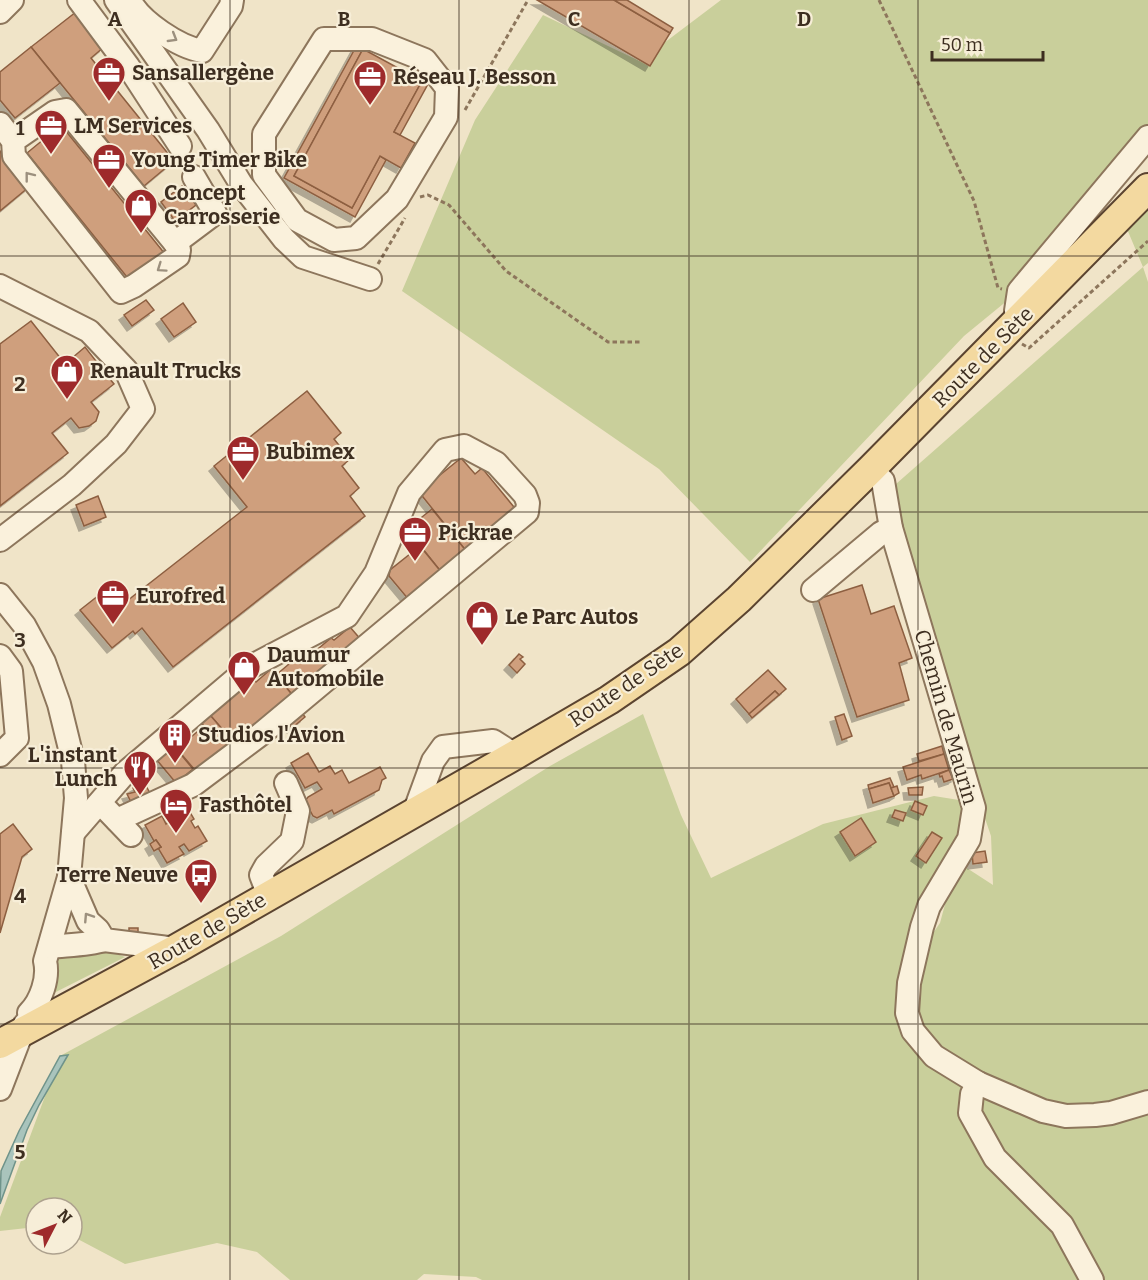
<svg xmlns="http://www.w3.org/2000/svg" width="1148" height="1280" font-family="Bitter,serif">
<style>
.green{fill:#c9cf9b;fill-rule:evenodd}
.water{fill:#a9c4bc;stroke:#6f938a;stroke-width:1.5}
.building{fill:#cf9f7d;stroke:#8d5f41;stroke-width:1.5;filter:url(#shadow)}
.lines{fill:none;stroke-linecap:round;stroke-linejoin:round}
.minor-casing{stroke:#8d765c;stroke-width:26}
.major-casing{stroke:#5b4430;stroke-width:32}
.path{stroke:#8d765c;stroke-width:3;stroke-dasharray:4.5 3;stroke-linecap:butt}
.minor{stroke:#faf1dc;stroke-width:22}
.major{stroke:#f3d9a0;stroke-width:28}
.oneway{stroke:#9c907e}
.grid{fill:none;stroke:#3d2e20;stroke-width:1.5;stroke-opacity:0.55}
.labels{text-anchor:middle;stroke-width:4.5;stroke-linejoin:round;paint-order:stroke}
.poi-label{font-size:21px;font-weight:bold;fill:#3d2e20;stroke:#f7eed8;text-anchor:start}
.street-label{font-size:21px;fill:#3d2e20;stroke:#f7eed8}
.grid-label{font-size:20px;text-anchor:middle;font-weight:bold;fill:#3d2e20;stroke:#f7eed8;stroke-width:4.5;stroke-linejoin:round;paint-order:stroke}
</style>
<defs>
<filter id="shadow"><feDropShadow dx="-5" dy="5" stdDeviation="0" flood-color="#0004"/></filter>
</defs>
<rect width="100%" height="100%" fill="#f0e4c8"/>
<g class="green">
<polygon points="721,0 1148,0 1148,137 1019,291 964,336 750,562 659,469 402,291 475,120 543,15 650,66 664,43"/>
<path d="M1148,208V263L1143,267L1148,282V1097L1043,1111H1148V1280H482L476,1277L424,1274L417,1280H290L257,1252L217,1243L125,1264L72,1236V1208H36V1227L0,1231V1217L60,1056L281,936L550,766L643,714L681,815L711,878L823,824L934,796L965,801L956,861L993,885L991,836L959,742L905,561L896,484L1143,267L1127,229ZM955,867L940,923L926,943Z"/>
<polygon points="107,950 125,957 50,995 57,956"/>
</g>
<polygon class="water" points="68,1055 39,1105 27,1130 0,1204 1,1171 19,1131 60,1056"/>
<g class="building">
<polygon points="537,0 614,0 670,33 650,66"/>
<polygon points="614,0 627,0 673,28 670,33"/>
<polygon points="76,12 104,47 91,58 174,161 144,186 31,47"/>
<polygon points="357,45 363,49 294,176 352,208 380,156 386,160 355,217 284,178"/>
<polygon points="31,47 60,83 15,118 0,100 0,72"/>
<polygon points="363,49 422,81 394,132 415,143 401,168 380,156 352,208 294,176"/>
<polygon points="422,81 428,84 400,135 394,132"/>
<polygon points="61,125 165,254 131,282 27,153"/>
<polygon points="0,151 29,187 0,211"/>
<polygon points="182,186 196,205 175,221 161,202"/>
<polygon points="146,300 154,310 132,326 124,315"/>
<polygon points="183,303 196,322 174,337 161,319"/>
<polygon points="31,321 65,364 85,347 99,365 104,361 109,368 104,372 114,384 91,402 99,412 96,421 89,426 79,428 71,418 52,433 68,453 0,506 0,344"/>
<polygon points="307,391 341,433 334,439 350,459 342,466 359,488 350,496 365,516 173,667 142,628 135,634 133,631 112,648 80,610 108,588 123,604 247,507 214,466"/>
<polygon points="461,458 475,474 482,468 518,512 467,552 419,492"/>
<polygon points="98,496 106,517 84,526 76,505"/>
<polygon points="432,509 467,552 442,573 407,529"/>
<polygon points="420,546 442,573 409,600 389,576 390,570"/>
<polygon points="862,585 871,614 894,606 912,658 899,663 909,700 857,717 818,599"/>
<polygon points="350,627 362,641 294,697 276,675 302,653 307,658 331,638 334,640"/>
<polygon points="519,654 523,657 520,659 525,664 517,673 509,665"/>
<polygon points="271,669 294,697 236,745 210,715 253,679 256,682"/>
<polygon points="768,670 786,689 779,695 775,691 749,714 736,699"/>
<polygon points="775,691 779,695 752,718 749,714"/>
<polygon points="299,709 305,717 292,728 286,720"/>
<polygon points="844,714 852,736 842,740 835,717"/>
<polygon points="210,715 236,745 200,776 177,749 204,726 201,722"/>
<polygon points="173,745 193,769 176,783 156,759"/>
<polygon points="942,746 944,754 919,761 917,754"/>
<polygon points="947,752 956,777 952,779 944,754"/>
<polygon points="308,753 319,772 330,766 335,774 342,770 349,783 380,767 386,778 382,780 379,790 334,814 332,810 317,818 313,816 305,801 308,797 322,789 317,782 305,788 291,763"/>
<polygon points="944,754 949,770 922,779 921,775 907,780 903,767"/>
<polygon points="949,770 953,779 944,782 942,776 940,777 939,774"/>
<polygon points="890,778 894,787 891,788 889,783 869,789 868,785"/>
<polygon points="144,782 152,797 132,804 127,794 135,792 133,788"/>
<polygon points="889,783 894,796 873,803 869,789"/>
<polygon points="897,786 899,793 894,796 891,788"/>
<polygon points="923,787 922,795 909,795 908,788"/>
<polygon points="915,801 927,806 923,815 911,810"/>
<polygon points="185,804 194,819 191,821 195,828 198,826 207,841 189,851 184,844 179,847 184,854 167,863 158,848 161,847 156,840 154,841 145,825 162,816 166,824 171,820 167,813"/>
<polygon points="895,810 906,813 903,821 892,817"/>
<polygon points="861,818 876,842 855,856 840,832"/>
<polygon points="13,824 32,849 22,857 0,933 0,834"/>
<polygon points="932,832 942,838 926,863 916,856"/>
<polygon points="156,840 161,847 154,851 150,844"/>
<polygon points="985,851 987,862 973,864 972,853"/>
<rect x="129" y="928" width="9" height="6"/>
</g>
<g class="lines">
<defs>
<g id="minor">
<polyline points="79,0 128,66 180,146"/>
<polyline points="116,0 208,130 241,184 284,239 303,257 370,279"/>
<path d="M130,1C141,22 179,47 202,51L231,6L232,0"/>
<polyline points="0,12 12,0"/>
<polygon points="324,39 372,39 425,60 447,88 446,117 397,199 356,238 334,240 297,220 264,175 264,134"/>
<polyline points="0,124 13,141 14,156 121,292 134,286 178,256 179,250 175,243 66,110 55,112 13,141"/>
<polyline points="175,243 215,213 194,177"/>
<polyline points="0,286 89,331 126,370 143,409 116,444 72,485 0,540"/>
<polyline points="1021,318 1016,311 1019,291 1148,137"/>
<polyline points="871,469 883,481 891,528 974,808 969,839 929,906 922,927 909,983 907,1013 913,1031 934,1056 978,1083 1043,1111 1066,1116 1095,1115 1111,1113 1148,1102"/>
<polyline points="813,590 881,533 891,528"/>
<path d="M0,595L24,625L44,662L59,704L73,761L76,798L69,877L45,961C49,978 41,1001 29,1013"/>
<polyline points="0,656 11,671 17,738 0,755"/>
<polyline points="107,810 131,835"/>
<polyline points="414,813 433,761 443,747 493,741 515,755"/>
<polyline points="73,833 125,773 250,667 347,616 376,573 409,493 445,450 464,446 496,463 525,495 528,503 527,512 261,734 193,785 117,820"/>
<polyline points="69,877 88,921 98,930 104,940 176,949"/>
<polyline points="269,896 261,875 266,866 292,841 298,811 286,783"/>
<path d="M50,947C67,945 88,945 104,940"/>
<polyline points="978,1083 972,1094 970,1113 995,1158 1062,1225 1092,1280"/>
<polyline points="0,1089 25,1024"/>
</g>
<polyline id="major" points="0,1044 176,949 515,755 609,700 679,652 739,599 871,469 1148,188"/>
</defs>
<use href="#minor" class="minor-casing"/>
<use href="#major" class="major-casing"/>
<g class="path">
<polyline points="879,0 974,201 998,288 1002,289"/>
<polyline points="465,110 528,0"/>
<polyline points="420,197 428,195 449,205 506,271 608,342 641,342"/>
<polyline points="378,264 405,218"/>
<polyline points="1022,344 1029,348 1148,241"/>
</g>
<use href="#minor" class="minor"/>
<use href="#major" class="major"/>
</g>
<defs><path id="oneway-chevron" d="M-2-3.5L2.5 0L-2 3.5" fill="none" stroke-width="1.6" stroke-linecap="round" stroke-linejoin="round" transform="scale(1.5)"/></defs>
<g class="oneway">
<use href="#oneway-chevron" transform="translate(173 38) rotate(31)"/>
<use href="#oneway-chevron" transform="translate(29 176) rotate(-128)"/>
<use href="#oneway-chevron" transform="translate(161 268) rotate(145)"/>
<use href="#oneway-chevron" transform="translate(88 917) rotate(-123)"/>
</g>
<path class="grid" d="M230,0V1280M459,0V1280M689,0V1280M918,0V1280M0,256H1148M0,512H1148M0,768H1148M0,1024H1148"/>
<defs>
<symbol id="office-pin" viewBox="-11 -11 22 30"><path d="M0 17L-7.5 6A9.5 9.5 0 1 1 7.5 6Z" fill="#9e2a2b" stroke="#f7eed8"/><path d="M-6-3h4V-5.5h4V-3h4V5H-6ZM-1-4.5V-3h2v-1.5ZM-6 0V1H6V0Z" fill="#fff"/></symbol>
<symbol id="shop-pin" viewBox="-11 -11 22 30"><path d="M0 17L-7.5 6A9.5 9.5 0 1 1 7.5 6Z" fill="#9e2a2b" stroke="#f7eed8"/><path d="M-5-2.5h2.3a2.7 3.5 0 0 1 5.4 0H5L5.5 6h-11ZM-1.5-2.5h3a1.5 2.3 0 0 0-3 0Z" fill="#fff"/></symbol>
<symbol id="building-pin" viewBox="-11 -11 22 30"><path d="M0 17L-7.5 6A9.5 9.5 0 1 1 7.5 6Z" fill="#9e2a2b" stroke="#f7eed8"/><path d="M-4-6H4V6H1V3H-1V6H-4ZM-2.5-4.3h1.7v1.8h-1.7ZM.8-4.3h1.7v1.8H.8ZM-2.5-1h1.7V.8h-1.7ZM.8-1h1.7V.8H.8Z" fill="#fff"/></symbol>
<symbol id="restaurant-pin" viewBox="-11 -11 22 30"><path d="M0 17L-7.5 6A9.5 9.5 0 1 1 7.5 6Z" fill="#9e2a2b" stroke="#f7eed8"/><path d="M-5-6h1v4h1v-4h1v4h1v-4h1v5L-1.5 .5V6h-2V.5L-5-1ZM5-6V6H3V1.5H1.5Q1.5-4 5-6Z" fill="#fff"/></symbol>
<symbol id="hotel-pin" viewBox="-11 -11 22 30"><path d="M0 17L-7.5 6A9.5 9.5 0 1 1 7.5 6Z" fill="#9e2a2b" stroke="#f7eed8"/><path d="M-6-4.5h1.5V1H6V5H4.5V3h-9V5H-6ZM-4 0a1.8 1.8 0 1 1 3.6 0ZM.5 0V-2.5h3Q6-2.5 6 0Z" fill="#fff"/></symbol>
<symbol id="bus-pin" viewBox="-11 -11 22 30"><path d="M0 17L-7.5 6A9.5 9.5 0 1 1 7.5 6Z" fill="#9e2a2b" stroke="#f7eed8"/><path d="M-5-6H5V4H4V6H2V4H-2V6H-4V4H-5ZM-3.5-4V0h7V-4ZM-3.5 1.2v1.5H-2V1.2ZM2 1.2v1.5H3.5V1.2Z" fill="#fff"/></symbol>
</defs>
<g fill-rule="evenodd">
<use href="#office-pin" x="90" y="54" width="38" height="52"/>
<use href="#office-pin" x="351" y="58" width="38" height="52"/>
<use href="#office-pin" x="32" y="107" width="38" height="52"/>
<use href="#office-pin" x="90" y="141" width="38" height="52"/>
<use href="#shop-pin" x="122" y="186" width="38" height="52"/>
<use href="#shop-pin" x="48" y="352" width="38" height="52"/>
<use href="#office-pin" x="224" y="433" width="38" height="52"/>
<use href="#office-pin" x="396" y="514" width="38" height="52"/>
<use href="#office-pin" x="94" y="577" width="38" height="52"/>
<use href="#shop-pin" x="463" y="598" width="38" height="52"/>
<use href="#shop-pin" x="225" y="648" width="38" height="52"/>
<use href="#building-pin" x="156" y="716" width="38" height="52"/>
<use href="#restaurant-pin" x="121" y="748" width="38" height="52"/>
<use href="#hotel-pin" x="157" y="786" width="38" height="52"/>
<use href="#bus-pin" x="182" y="856" width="38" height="52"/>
</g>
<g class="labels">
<g class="poi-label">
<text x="132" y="80">Sansallergène</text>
<text x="393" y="84">Réseau J. Besson</text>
<text x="74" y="133">LM Services</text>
<text x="132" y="167">Young Timer Bike</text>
<text x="164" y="200">Concept<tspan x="164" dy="24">Carrosserie</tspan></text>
<text x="90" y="378">Renault Trucks</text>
<text x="266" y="459">Bubimex</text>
<text x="438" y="540">Pickrae</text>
<text x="136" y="603">Eurofred</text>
<text x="505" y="624">Le Parc Autos</text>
<text x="267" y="662">Daumur<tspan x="267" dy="24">Automobile</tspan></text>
<text x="198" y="742">Studios l'Avion</text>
<text x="117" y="762" text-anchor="end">L'instant<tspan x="117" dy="24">Lunch</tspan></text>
<text x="199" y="812">Fasthôtel</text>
<text x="178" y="882" text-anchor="end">Terre Neuve</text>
</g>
<g class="street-label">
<text transform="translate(983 357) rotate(-45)" y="7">Route de Sète</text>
<text transform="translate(626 685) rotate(-34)" y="7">Route de Sète</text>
<text transform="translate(946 717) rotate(74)" y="7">Chemin de Maurin</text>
<text transform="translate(207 931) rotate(-30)" y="7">Route de Sète</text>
</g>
</g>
<g class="grid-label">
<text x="115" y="26">A</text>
<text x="344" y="26">B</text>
<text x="574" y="26">C</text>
<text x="804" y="26">D</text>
<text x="20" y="135">1</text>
<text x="20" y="391">2</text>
<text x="20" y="647">3</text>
<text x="20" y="903">4</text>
<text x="20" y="1159">5</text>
</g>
<g transform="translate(54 1226) rotate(48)"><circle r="28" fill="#f7eed8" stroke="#ada18e" stroke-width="1.5"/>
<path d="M0-4.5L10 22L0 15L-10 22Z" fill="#9e2a2b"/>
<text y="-9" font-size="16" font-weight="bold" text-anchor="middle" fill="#3d2e20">N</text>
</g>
<path d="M932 51v9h111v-9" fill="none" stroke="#3d2e20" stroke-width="3"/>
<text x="941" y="51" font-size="18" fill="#3d2e20" stroke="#f7eed8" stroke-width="4.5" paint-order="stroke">50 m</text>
</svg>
